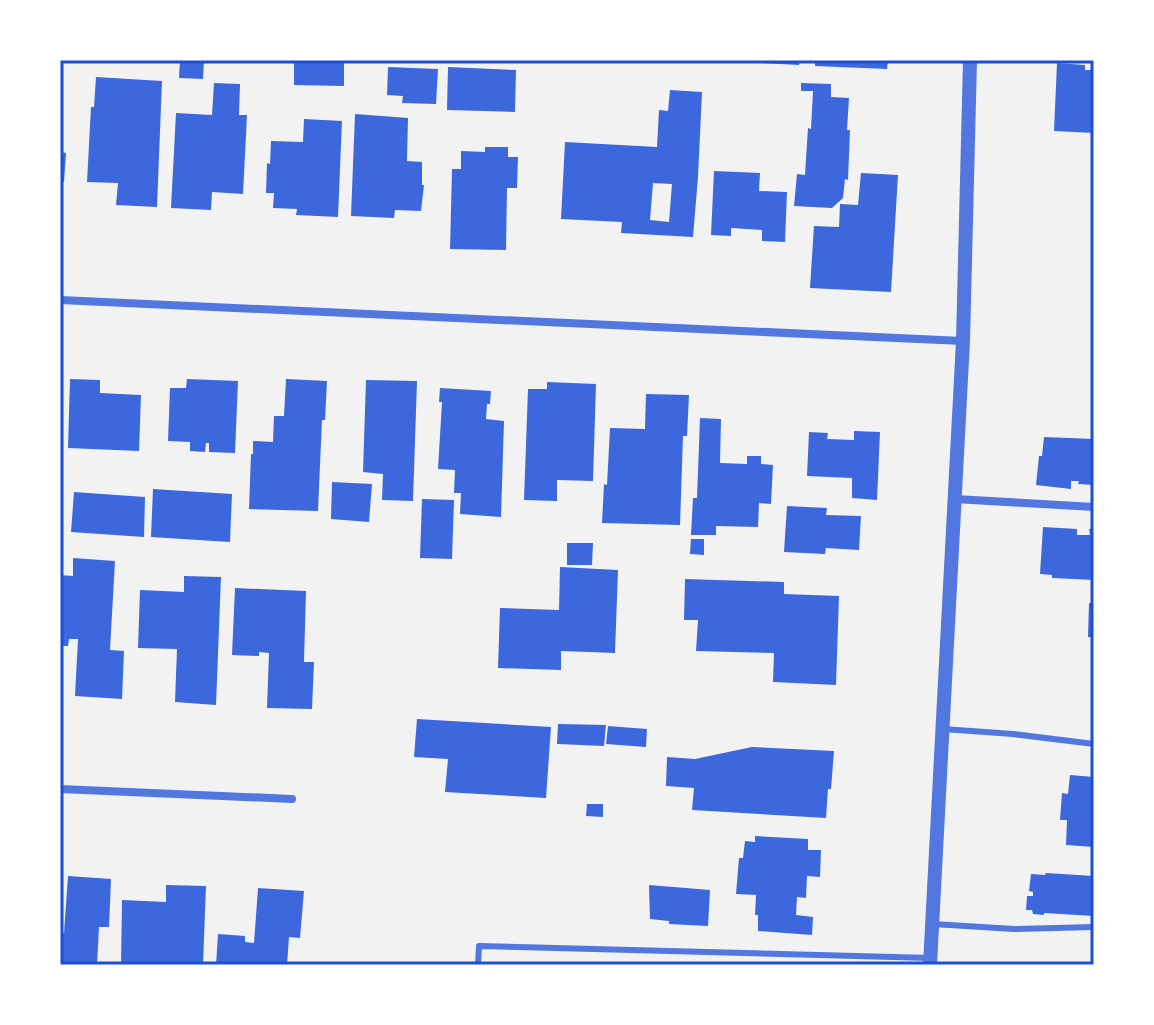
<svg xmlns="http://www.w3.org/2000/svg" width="1154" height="1025" font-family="'Varela Round',sans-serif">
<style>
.building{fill:#3d67dc;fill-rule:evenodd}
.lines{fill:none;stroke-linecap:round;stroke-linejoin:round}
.service{stroke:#5277de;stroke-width:6}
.minor{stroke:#5277de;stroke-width:8}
.tertiary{stroke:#5277de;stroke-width:14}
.neatline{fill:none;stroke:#1d4ed8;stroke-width:3}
</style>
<rect width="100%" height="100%" fill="#f2f2f2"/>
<g class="building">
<polygon points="180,60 204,60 203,79 179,78"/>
<polygon points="294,60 344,60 344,86 294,85"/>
<polygon points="746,60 800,60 799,65 746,62"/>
<polygon points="815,60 888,60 887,69 815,66"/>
<polygon points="1057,63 1085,65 1085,70 1094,70 1094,133 1054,131"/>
<polygon points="388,67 438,69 436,104 402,103 403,96 387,95"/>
<polygon points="448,67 516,70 515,112 447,110"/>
<polygon points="96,77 162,81 157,207 116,205 118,183 87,182 91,107 94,107"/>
<polygon points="214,83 240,84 239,115 247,115 243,194 212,192 211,210 171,208 176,113 212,115"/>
<polygon points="801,83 831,84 831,97 849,98 847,130 850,130 848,180 845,179 843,198 832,208 794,206 797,174 805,175 808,128 811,129 813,91 801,91"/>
<path d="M670,90L702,92L698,177L693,237L621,233L622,222L561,219L565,142L657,147L659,110L668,111ZM653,183L672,184L669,222L650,220Z"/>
<polygon points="355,114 408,118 407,161 422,162 422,185 424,185 421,211 395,210 394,218 351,216"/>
<polygon points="304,119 342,121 338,217 296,215 297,209 273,208 274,193 266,193 267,163 270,164 271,141 303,142"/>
<polygon points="485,147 508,147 508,157 518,157 517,188 507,188 506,250 450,249 452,169 461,169 461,151 485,152"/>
<polygon points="60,152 66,153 64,182 60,182"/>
<polygon points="714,171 760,173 759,191 787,192 785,242 762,241 762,230 731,228 731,236 711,235"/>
<polygon points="861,173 898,175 891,292 810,288 814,226 839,227 840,204 858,205"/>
<polygon points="70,379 100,380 100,393 141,395 139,451 68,448"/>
<polygon points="187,379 238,381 235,453 209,452 209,443 206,443 205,452 190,451 190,442 168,441 170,388 186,388"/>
<polygon points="286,379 327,381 325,420 322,420 318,511 249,509 251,454 253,454 253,441 273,442 274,416 284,416"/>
<polygon points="366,380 417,381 413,501 382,500 383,474 363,472"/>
<polygon points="547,382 596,384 593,481 557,480 557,501 524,500 528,389 547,389"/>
<polygon points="440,388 491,391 490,404 487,404 486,419 504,421 501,517 460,514 461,493 454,493 455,470 438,469 442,402 439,402"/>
<polygon points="646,394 689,395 687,436 683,436 680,525 602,523 604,484 607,485 610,428 645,429"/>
<polygon points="700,418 721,419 720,463 747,464 747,456 761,456 761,464 773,465 771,504 759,503 758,527 716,526 716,535 691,535 693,498 697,498"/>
<polygon points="854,431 880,432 877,500 852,498 852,478 807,476 809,432 828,433 827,439 854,440"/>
<polygon points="1044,437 1094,439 1094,485 1078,484 1079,481 1071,481 1071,489 1036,485 1039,456 1042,456"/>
<polygon points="332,482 372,484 369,522 331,519"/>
<polygon points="153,489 232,494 230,542 151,537"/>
<polygon points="74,492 145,497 144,537 71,532"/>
<polygon points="422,499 454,500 452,559 420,558"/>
<polygon points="787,506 827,508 826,515 861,516 859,550 826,548 825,554 784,552"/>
<polygon points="1043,527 1077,529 1077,535 1090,535 1089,529 1094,529 1094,580 1052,578 1052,575 1040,574"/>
<polygon points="691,539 704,539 704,555 690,554"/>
<polygon points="567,543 593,543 592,565 567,565"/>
<polygon points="73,558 115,561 110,650 124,651 122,699 75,696 78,639 69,639 68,646 60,646 60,575 73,576"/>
<polygon points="560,567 618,570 615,653 561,651 561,670 498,668 500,608 559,610"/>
<polygon points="184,576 221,577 216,705 175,702 177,649 138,648 140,590 184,592"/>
<polygon points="685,579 784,582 784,594 839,596 836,685 773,682 774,653 696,651 698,620 684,620"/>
<polygon points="235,588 306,591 304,662 314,662 312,709 267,708 269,653 259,652 259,656 232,655"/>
<polygon points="1089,603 1094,603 1094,637 1088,637"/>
<polygon points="417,719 551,727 546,798 445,792 448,759 414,757"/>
<polygon points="558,724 606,725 604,746 557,744"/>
<polygon points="608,726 647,729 646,747 606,744"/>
<polygon points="752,747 834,751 831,789 828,789 826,818 692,810 694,788 666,786 667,757 695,759"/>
<polygon points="1070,775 1094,777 1094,847 1066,845 1067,820 1060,820 1062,793 1068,794"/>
<polygon points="587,804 603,804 603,817 586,816"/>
<polygon points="755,836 808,839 808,850 821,850 820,877 807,876 806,898 797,897 796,915 813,917 812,935 758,931 758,915 755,915 756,895 736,894 739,858 743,858 745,841 755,842"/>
<polygon points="1046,873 1094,876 1094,916 1044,913 1044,915 1033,914 1032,910 1026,910 1027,896 1033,896 1033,892 1029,891 1031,874 1045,875"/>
<polygon points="68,876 111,879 109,927 99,927 97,965 60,965 60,932 64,933"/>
<polygon points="166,885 206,886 203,965 121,965 122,900 166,902"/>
<polygon points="649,885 710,890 708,926 669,924 669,921 650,919"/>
<polygon points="258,888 304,891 300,938 289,937 287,965 216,965 218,934 245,936 245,942 254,943"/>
</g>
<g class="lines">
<g class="service">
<polyline points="943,729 1013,734 1094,744"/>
<polyline points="933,924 1014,929 1094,927"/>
<polyline points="478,965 479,946 931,958"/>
</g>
<g class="minor">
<polyline points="60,300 963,341"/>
<polyline points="955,499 1094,507"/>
<polyline points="60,789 292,799"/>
</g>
<polyline class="tertiary" points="930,965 963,341 970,60"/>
</g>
<rect width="1154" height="1025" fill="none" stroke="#ffffff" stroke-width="124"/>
<rect x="62" y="62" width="1030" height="901" class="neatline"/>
</svg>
